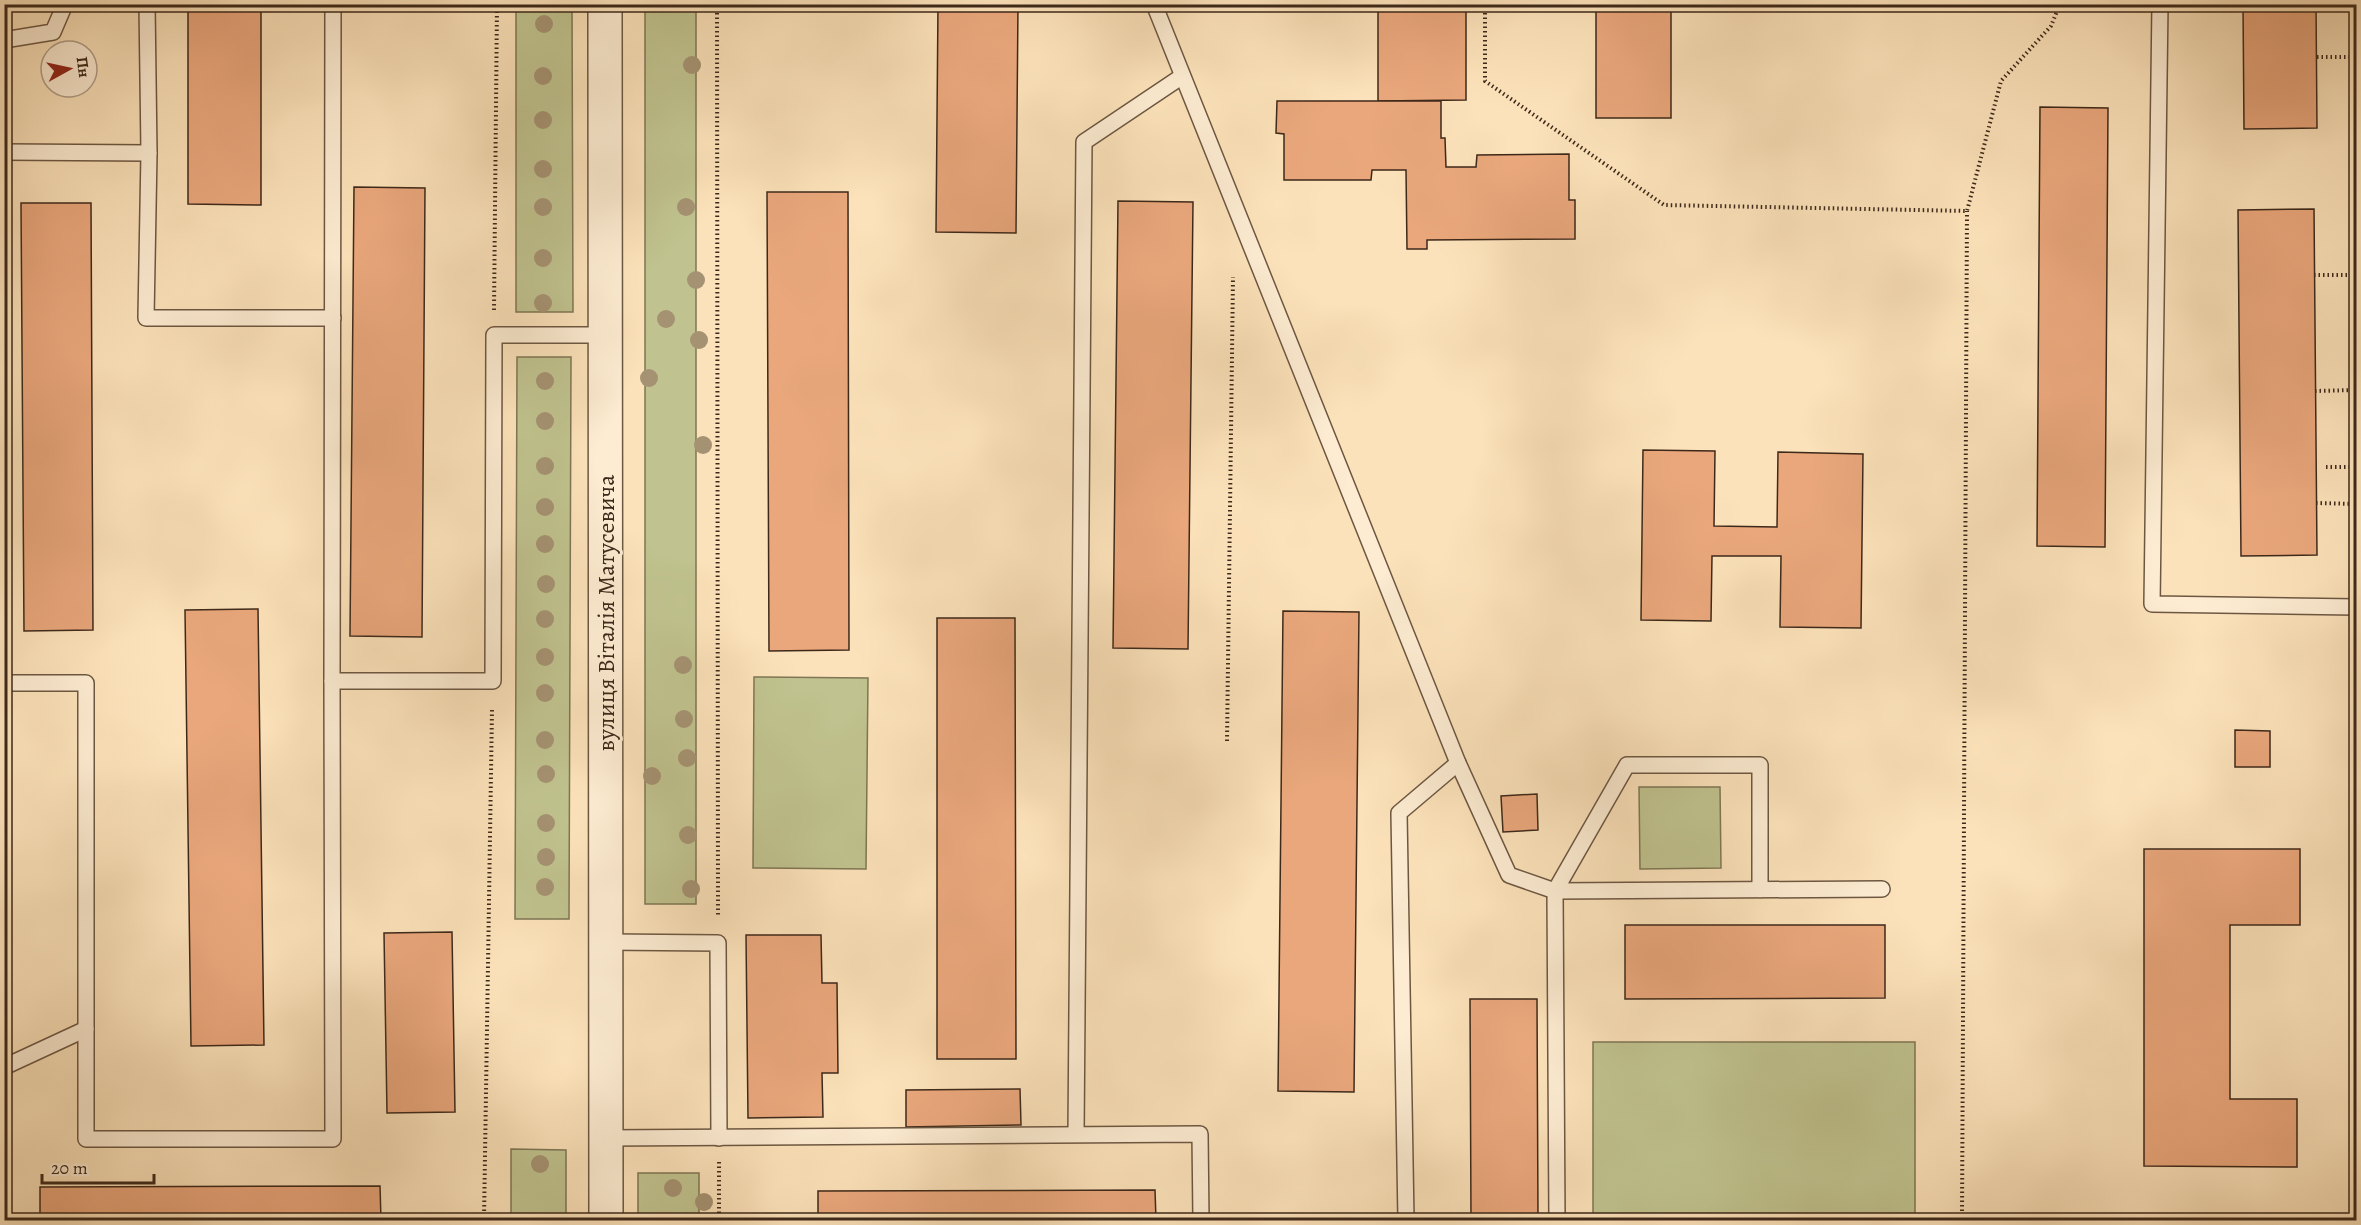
<svg xmlns="http://www.w3.org/2000/svg" width="2361" height="1225" font-family="Alegreya,serif">
<style>
.green{fill:#c0c38f;stroke:#7e7654;stroke-width:1.5}
.building{fill:#eaa77c;stroke:#3d291a;stroke-width:1.5}
.lines{fill:none;stroke-linecap:round;stroke-linejoin:round}
.service-casing{stroke:#6d5742;stroke-width:18}
.tertiary-casing{stroke:#6d5742;stroke-width:36}
.path{stroke:#3d291a;stroke-width:4;stroke-dasharray:1.5 3;stroke-linecap:butt}
.service{stroke:#fdecd2;stroke-width:15}
.tertiary{stroke:#fdecd2;stroke-width:33}
.tree{fill:#a59272}
.labels{text-anchor:middle;stroke-width:6;stroke-linejoin:round;paint-order:stroke}
.street-label{font-size:24px;fill:#3d291a;stroke:#fdecd2}
</style>
<rect width="100%" height="100%" fill="#fce2ba"/>
<filter id="stains"><feTurbulence type="fractalNoise" baseFrequency=".00333" numOctaves="4"/><feColorMatrix values="0 0 0 0 .2 0 0 0 0 .09 0 0 0 0 .02 0 0 0 .5 -.17"/></filter>
<radialGradient id="worn" r=".72"><stop offset=".6" stop-color="#630" stop-opacity="0"/><stop offset="1" stop-color="#630" stop-opacity=".3"/></radialGradient>
<g class="green">
<polygon points="516,5 572,5 573,312 516,312"/>
<rect x="645" y="5" width="51" height="899"/>
<polygon points="517,357 571,357 569,919 515,919"/>
<polygon points="754,677 868,678 866,869 753,868"/>
<polygon points="1639,787 1720,787 1721,868 1640,869"/>
<rect x="1593" y="1042" width="322" height="178"/>
<polygon points="511,1149 566,1150 566,1220 511,1220"/>
<rect x="638" y="1173" width="61" height="47"/>
</g>
<g class="building">
<polygon points="188,4 261,4 261,205 188,204"/>
<polygon points="938,4 1018,4 1016,233 936,232"/>
<polygon points="1378,4 1466,4 1466,100 1378,101"/>
<rect x="1596" y="4" width="75" height="114"/>
<polygon points="2243,4 2316,4 2317,128 2244,129"/>
<polygon points="1277,101 1441,101 1441,138 1445,138 1446,167 1476,167 1477,155 1569,154 1569,200 1575,200 1575,239 1427,240 1427,249 1407,249 1406,170 1372,170 1371,180 1284,180 1284,134 1276,133"/>
<polygon points="2040,107 2108,108 2105,547 2037,546"/>
<polygon points="354,187 425,188 422,637 350,636"/>
<polygon points="767,192 848,192 849,650 769,651"/>
<polygon points="1118,201 1193,202 1188,649 1113,648"/>
<polygon points="21,203 91,203 93,630 24,631"/>
<polygon points="2314,209 2317,555 2241,556 2238,210"/>
<polygon points="1643,450 1715,451 1714,526 1777,527 1778,452 1863,454 1861,628 1780,627 1781,556 1712,556 1711,621 1641,620"/>
<polygon points="258,609 264,1045 191,1046 185,610"/>
<polygon points="1283,611 1359,612 1354,1092 1278,1091"/>
<polygon points="937,618 1015,618 1016,1059 937,1059"/>
<polygon points="2235,730 2270,731 2270,767 2235,767"/>
<polygon points="1537,794 1538,830 1503,832 1501,796"/>
<polygon points="2144,849 2300,849 2300,925 2230,925 2230,1099 2297,1099 2297,1167 2144,1166"/>
<polygon points="1625,925 1885,925 1885,998 1625,999"/>
<polygon points="452,932 455,1112 387,1113 384,933"/>
<polygon points="746,935 821,935 822,983 837,983 838,1073 822,1073 823,1117 748,1118"/>
<polygon points="1470,999 1537,999 1538,1220 1471,1220"/>
<polygon points="1020,1089 1021,1125 906,1127 906,1090"/>
<polygon points="380,1186 381,1220 40,1220 40,1187"/>
<polygon points="1155,1190 1156,1220 818,1220 818,1191"/>
</g>
<g class="lines">
<defs>
<g id="service">
<polyline points="147,4 149,153 146,318 333,318"/>
<polyline points="1154,4 1458,763 1509,875 1555,891 1557,1220"/>
<polyline points="2160,4 2152,604 2356,607"/>
<polyline points="4,40 53,32 65,4"/>
<polyline points="4,152 149,153"/>
<polyline points="332,681 333,4"/>
<polyline points="4,683 86,683 86,1139 333,1139 332,681 493,681 494,335 606,335"/>
<polyline points="1760,890 1760,765 1627,765 1555,891 1882,889"/>
<polyline points="606,942 718,943 719,1138"/>
<polyline points="4,1067 86,1029"/>
<polyline points="1076,1134 1084,142 1181,77"/>
<polyline points="606,1138 1200,1134 1201,1220"/>
<polyline points="1406,1220 1399,813 1458,763"/>
</g>
<polyline id="tertiary" points="605,4 606,1220"/>
</defs>
<use href="#service" class="service-casing"/>
<use href="#tertiary" class="tertiary-casing"/>
<g class="path">
<polyline points="717,4 718,916"/>
<polyline points="1485,4 1485,81 1664,205 1967,211 2001,81 2051,26 2060,4"/>
<polyline points="2317,57 2356,57"/>
<polyline points="2314,275 2356,275"/>
<polyline points="494,310 497,4"/>
<polyline points="2315,391 2356,390"/>
<polyline points="2326,467 2356,467"/>
<polyline points="2316,503 2356,504"/>
<polyline points="1227,741 1233,277"/>
<polyline points="719,1162 719,1220"/>
<polyline points="484,1220 492,709"/>
<polyline points="1962,1220 1967,211"/>
</g>
<use href="#service" class="service"/>
<use href="#tertiary" class="tertiary"/>
</g>
<g class="tree">
<circle cx="544" cy="24" r="9"/>
<circle cx="692" cy="65" r="9"/>
<circle cx="543" cy="76" r="9"/>
<circle cx="543" cy="120" r="9"/>
<circle cx="543" cy="169" r="9"/>
<circle cx="543" cy="207" r="9"/>
<circle cx="686" cy="207" r="9"/>
<circle cx="543" cy="258" r="9"/>
<circle cx="696" cy="280" r="9"/>
<circle cx="543" cy="303" r="9"/>
<circle cx="666" cy="319" r="9"/>
<circle cx="699" cy="340" r="9"/>
<circle cx="649" cy="378" r="9"/>
<circle cx="545" cy="381" r="9"/>
<circle cx="545" cy="421" r="9"/>
<circle cx="703" cy="445" r="9"/>
<circle cx="545" cy="466" r="9"/>
<circle cx="545" cy="507" r="9"/>
<circle cx="545" cy="544" r="9"/>
<circle cx="546" cy="584" r="9"/>
<circle cx="545" cy="619" r="9"/>
<circle cx="545" cy="657" r="9"/>
<circle cx="683" cy="665" r="9"/>
<circle cx="545" cy="693" r="9"/>
<circle cx="684" cy="719" r="9"/>
<circle cx="545" cy="740" r="9"/>
<circle cx="687" cy="758" r="9"/>
<circle cx="546" cy="774" r="9"/>
<circle cx="652" cy="776" r="9"/>
<circle cx="546" cy="823" r="9"/>
<circle cx="688" cy="835" r="9"/>
<circle cx="546" cy="857" r="9"/>
<circle cx="545" cy="887" r="9"/>
<circle cx="691" cy="889" r="9"/>
<circle cx="540" cy="1164" r="9"/>
<circle cx="673" cy="1188" r="9"/>
<circle cx="704" cy="1202" r="9"/>
</g>
<g class="labels">
<g class="street-label">
<text transform="translate(606 613) rotate(-90)" y="8">вулиця Віталія Матусевича</text>
</g>
</g>
<rect width="2361" height="1225" fill="none" stroke="#fce2ba" stroke-width="24"/>
<rect x="6" y="6" width="2349" height="1213" fill="none" stroke="#3d291a" stroke-width="3"/>
<rect x="12" y="12" width="2337" height="1201" fill="none" stroke="#3d291a" stroke-width="1.5"/>
<g transform="translate(69 69) rotate(82)"><circle r="28" fill="#fdecd2" stroke="#b09e88" stroke-width="1.5"/>
<path d="M0-4.5L10 22L0 15L-10 22Z" fill="#8f2418"/>
<text y="-9" font-size="16" font-weight="bold" text-anchor="middle" fill="#3d291a">Пн</text>
</g>
<path d="M42 1174v9h112v-9" fill="none" stroke="#3d291a" stroke-width="3"/>
<text x="51" y="1174" font-size="18" fill="#3d291a" stroke="#fdecd2" stroke-width="4.5" paint-order="stroke">20 m</text>
<rect width="100%" height="100%" filter="url(#stains)"/>
<rect width="100%" height="100%" fill="url(#worn)"/>
</svg>
